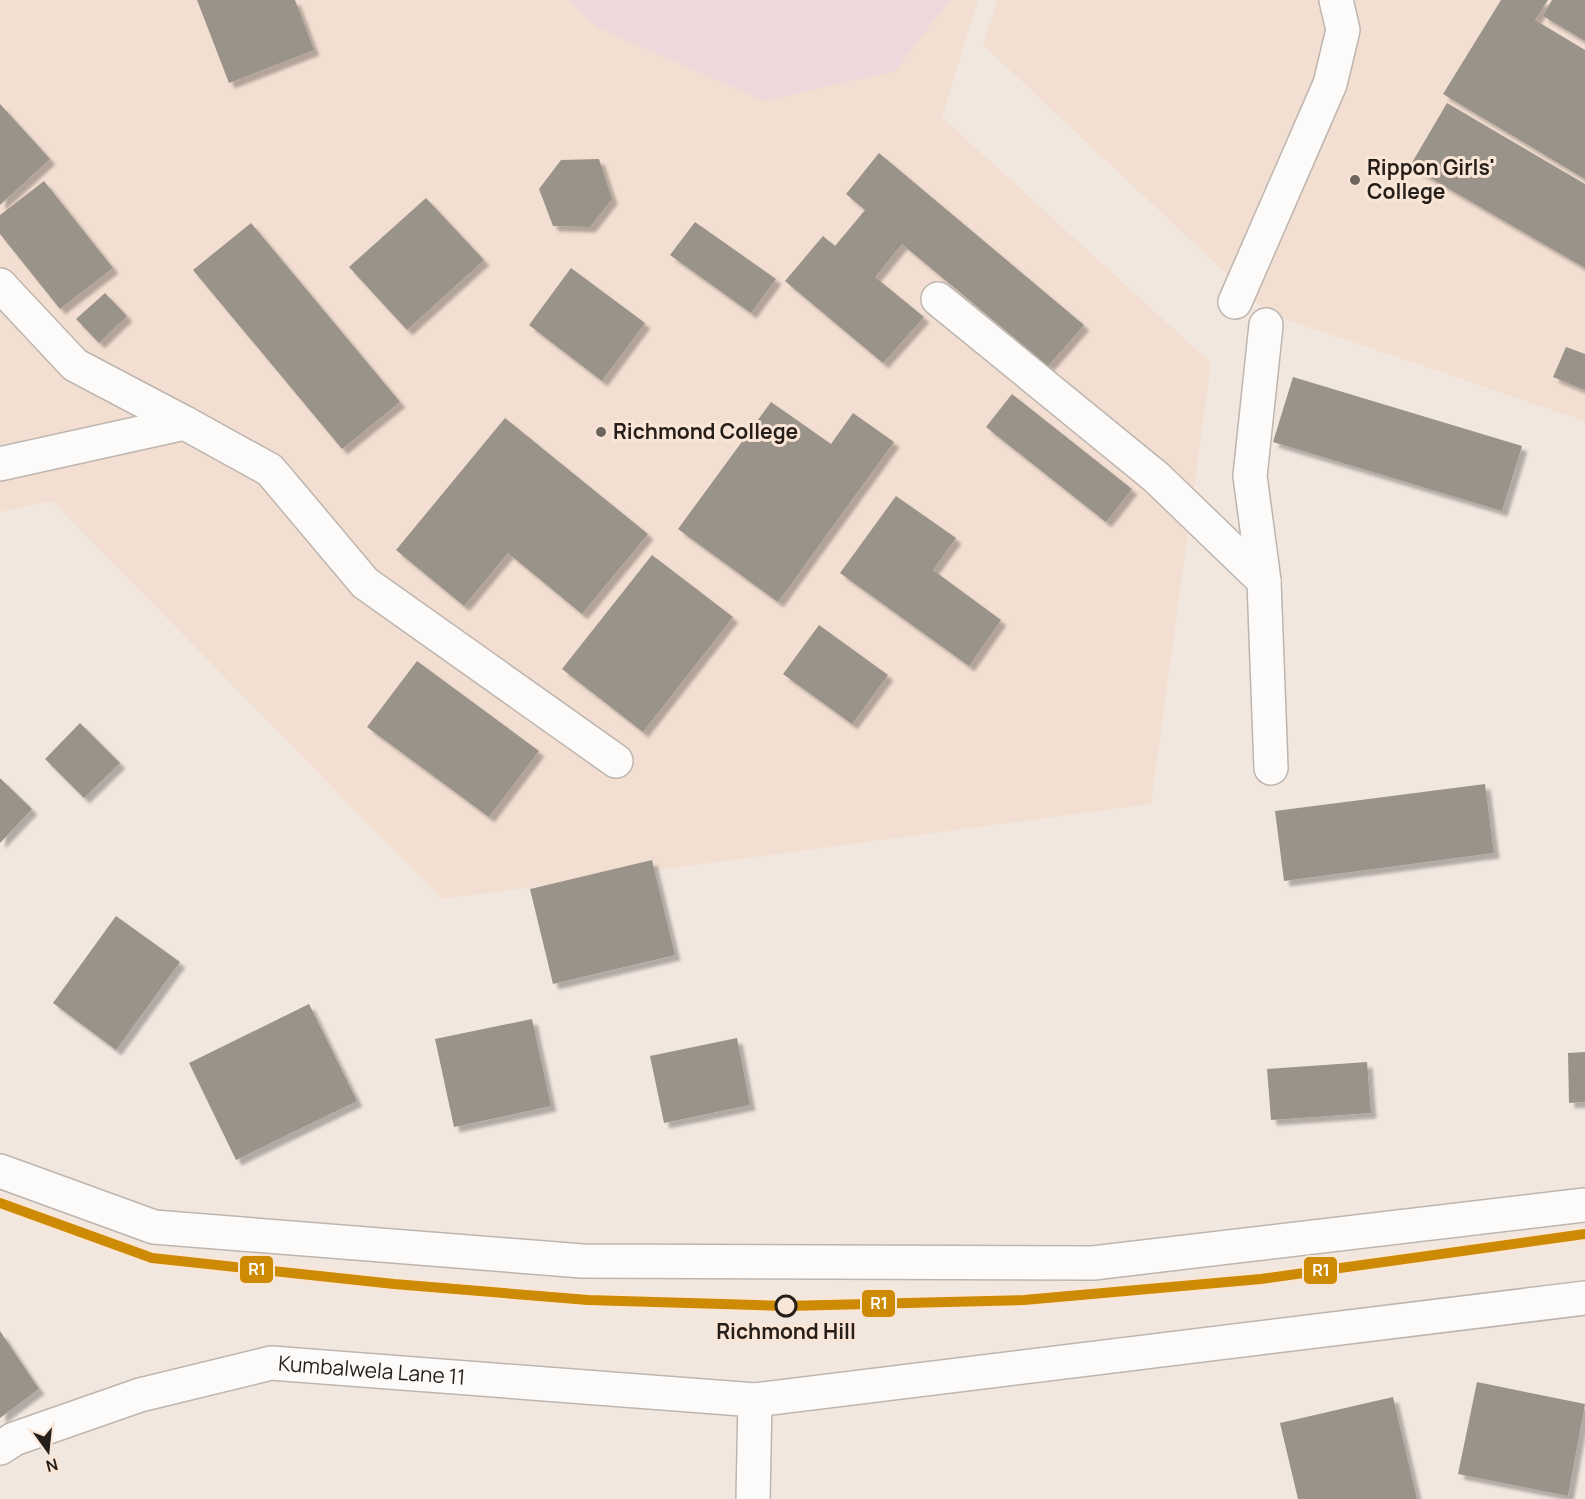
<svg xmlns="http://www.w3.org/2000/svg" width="1585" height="1499" font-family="Manrope,sans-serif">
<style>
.built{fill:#f3dfd1}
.green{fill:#eed8dc}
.building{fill:#9a9389;filter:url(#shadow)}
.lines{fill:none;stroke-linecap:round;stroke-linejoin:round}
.minor-casing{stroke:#bdb5af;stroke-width:36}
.minor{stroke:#fdfbfa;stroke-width:33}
.rail-1-casing{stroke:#fae6d7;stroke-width:15}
.rail-1{stroke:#cd8b05;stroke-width:10}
.poi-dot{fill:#6d645e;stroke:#fae6d7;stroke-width:2}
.stop-dot{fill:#fae6d7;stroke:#251e19;stroke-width:3}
.labels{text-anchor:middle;stroke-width:6;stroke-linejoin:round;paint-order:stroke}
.poi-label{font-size:21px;font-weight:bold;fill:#251e19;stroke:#fae6d7;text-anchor:start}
.stop-label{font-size:21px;font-weight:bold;fill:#251e19;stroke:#fae6d7}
.street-label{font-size:21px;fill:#251e19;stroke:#fae6d7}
.line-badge{stroke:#fae6d7;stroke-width:2}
.badge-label{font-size:16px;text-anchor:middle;font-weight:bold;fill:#fff}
</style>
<defs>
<filter id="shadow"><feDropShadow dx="5.5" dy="5.5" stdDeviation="1.5" flood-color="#0004"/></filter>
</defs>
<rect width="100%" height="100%" fill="#f2e7df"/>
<g class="built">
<polygon points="0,0 978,0 942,117 1211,363 1151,804 442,899 52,501 0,512"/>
<polygon points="998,0 1585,0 1585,421 1269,314 983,45"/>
</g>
<polygon class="green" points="568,0 950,0 895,71 764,101 598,28"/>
<g class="building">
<polygon points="197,0 295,0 314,50 229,83"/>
<polygon points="1501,0 1548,0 1535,20 1585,50 1585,179 1443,94"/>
<polygon points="1552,0 1585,0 1585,41 1543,16"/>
<polygon points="1447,103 1585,184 1585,268 1410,166"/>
<polygon points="0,104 50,159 0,205"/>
<polygon points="879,153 1084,325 1048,366 902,244 875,277 924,317 883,363 785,281 823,236 835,246 865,210 846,194"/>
<polygon points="599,159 612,199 590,227 553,226 539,189 561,160"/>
<polygon points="44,181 113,268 60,309 0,234 0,215"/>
<polygon points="426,198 484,260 407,330 349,267"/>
<polygon points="695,222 776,279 751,313 670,255"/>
<polygon points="251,223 400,402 342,449 193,270"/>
<polygon points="571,268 645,323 602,381 529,325"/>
<polygon points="105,293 127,316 99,343 76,319"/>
<polygon points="1566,347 1585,354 1585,390 1553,377"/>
<polygon points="1293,377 1522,446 1502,511 1273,442"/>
<polygon points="1012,394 1132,489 1106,522 986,427"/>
<polygon points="771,402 831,444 853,413 894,442 778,602 678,529"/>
<polygon points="505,418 648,534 582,614 508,553 464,606 396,550"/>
<polygon points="896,496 956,538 933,570 1001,620 969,666 840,573"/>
<polygon points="652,555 733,617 643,732 562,669"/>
<polygon points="819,625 888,675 852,724 783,674"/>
<polygon points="417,661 539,751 489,817 367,727"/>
<polygon points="80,723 120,763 84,798 45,759"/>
<polygon points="0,778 32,809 0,843"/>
<polygon points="1485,784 1494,853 1284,881 1275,811"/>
<polygon points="652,860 675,955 553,984 530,889"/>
<polygon points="116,916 180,962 116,1050 53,1003"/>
<polygon points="309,1004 357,1101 236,1160 189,1063"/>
<polygon points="532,1019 551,1106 454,1127 435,1039"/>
<polygon points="737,1038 750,1105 664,1123 650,1056"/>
<polygon points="1585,1052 1585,1102 1569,1103 1568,1053"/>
<polygon points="1367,1062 1371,1113 1271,1120 1267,1069"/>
<polygon points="0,1331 39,1389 0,1418"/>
<polygon points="1477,1382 1585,1404 1568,1496 1458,1474"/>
<polygon points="1393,1397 1417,1499 1298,1499 1280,1423"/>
</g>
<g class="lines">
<defs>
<g id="minor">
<polyline points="0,285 75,365 185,423"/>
<polyline points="938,299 1156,477 1264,581"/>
<polyline points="1235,302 1330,84 1343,30 1336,0"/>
<polyline points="1266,325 1250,476 1264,581 1271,768"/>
<polyline points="0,464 185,423 270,470 365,583 616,761"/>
<polyline points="0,1171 154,1227 582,1261 1093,1263 1585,1205"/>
<path id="s1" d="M0,1448L14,1439L140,1395L271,1363L755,1400L1585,1298"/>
<polyline points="753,1499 755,1400"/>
</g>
</defs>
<use href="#minor" class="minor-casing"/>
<use href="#minor" class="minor"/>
<defs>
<polyline id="rail-1" points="0,1203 152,1258 394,1284 588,1300 786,1306 1024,1300 1261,1279 1585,1234"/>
</defs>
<use href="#rail-1" class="rail-1-casing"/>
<use href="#rail-1" class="rail-1"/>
</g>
<g class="poi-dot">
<circle cx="1355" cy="180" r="6"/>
<circle cx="601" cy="432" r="6"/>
</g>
<circle class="stop-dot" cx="786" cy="1306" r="10"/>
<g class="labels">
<g class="poi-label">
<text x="1367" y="175">Rippon Girls'<tspan x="1367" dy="24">College</tspan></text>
<text x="613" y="439">Richmond College</text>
</g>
<g class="stop-label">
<text x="786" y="1339">Richmond Hill</text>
</g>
<g class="street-label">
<text dy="7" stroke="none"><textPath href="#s1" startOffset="386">Kumbalwela Lane 11</textPath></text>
</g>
</g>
<g class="line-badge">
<rect x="239" y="1255" width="35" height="29" rx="6" fill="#cd8b05"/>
<rect x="1303" y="1256" width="35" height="29" rx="6" fill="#cd8b05"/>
<rect x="861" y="1289" width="35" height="29" rx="6" fill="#cd8b05"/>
</g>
<g class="badge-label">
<text x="257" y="1275">R1</text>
<text x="1321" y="1276">R1</text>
<text x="879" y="1309">R1</text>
</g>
<g transform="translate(48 1451) rotate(165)" stroke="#fae6d7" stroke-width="4.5" paint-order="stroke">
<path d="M0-4.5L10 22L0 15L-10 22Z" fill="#251e19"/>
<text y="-9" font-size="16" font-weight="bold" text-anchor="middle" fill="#251e19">N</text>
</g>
</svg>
